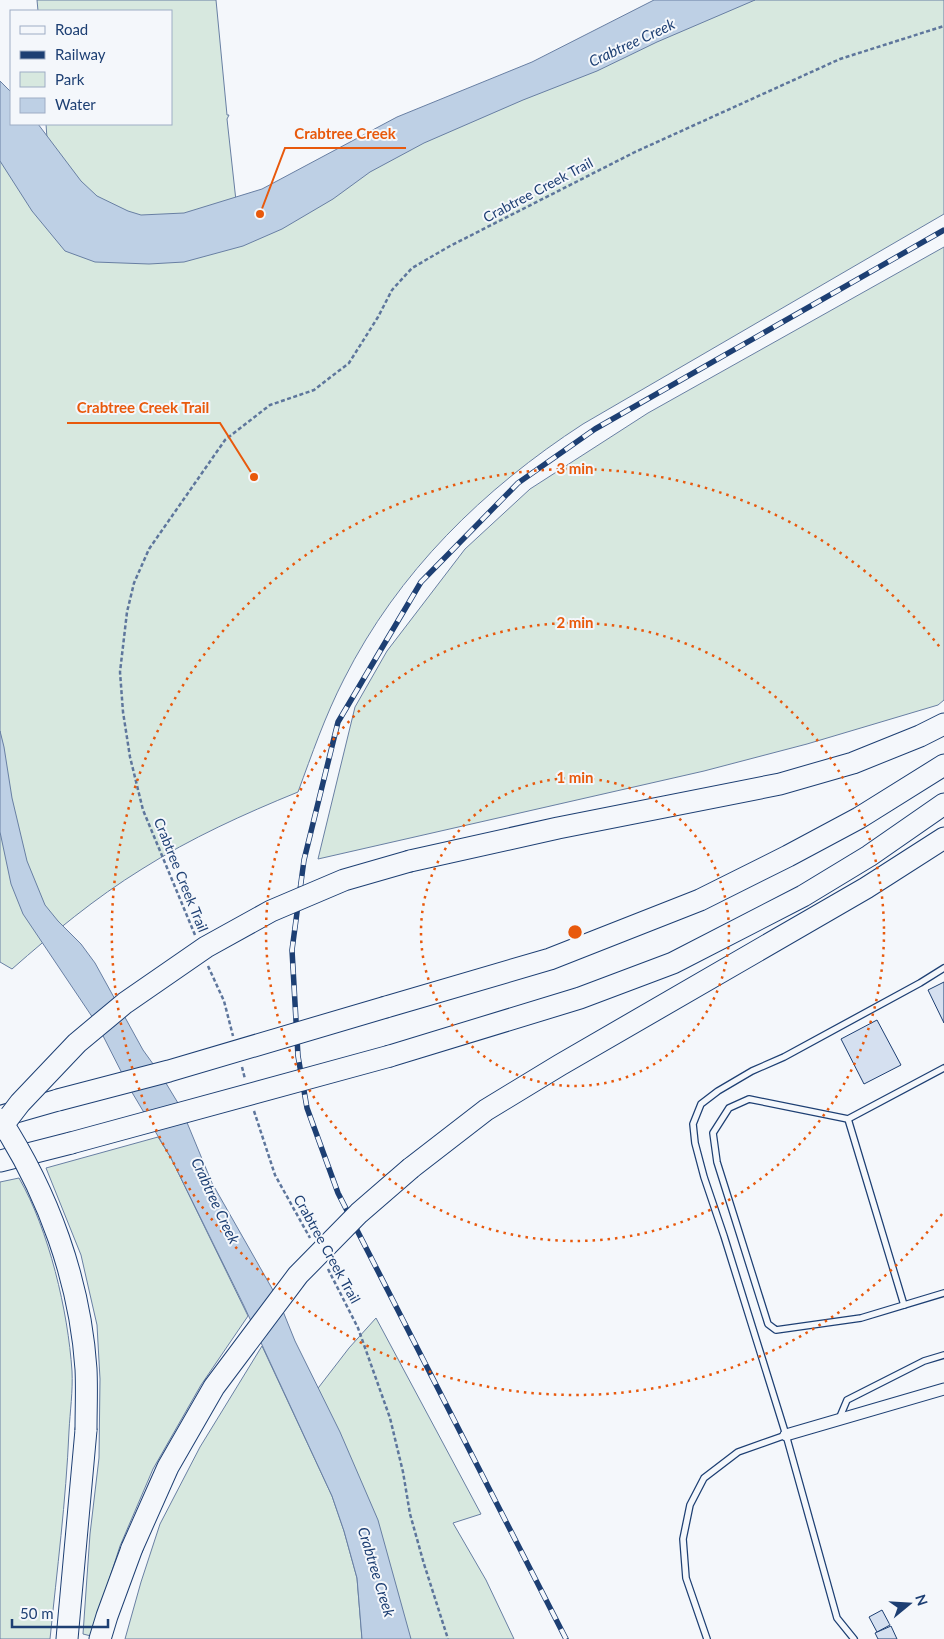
<svg xmlns="http://www.w3.org/2000/svg" width="944" height="1639" font-family="Lato,sans-serif">
<style>
.green{fill:#d7e8df;stroke:#687fa3}
.water{fill:#bed0e5;stroke:#687fa3}
.building{fill:#d5e0f0;stroke:#1d3f73}
.lines{fill:none;stroke-linecap:round;stroke-linejoin:round}
.service-casing{stroke:#1d3f73;stroke-width:8}
.minor-casing{stroke:#1d3f73;stroke-width:13}
.motorway-casing{stroke:#1d3f73;stroke-width:23}
.path{stroke:#5e769c;stroke-width:2.5;stroke-dasharray:4 2.5;stroke-linecap:butt}
.service{stroke:#f4f7fb;stroke-width:5.5}
.minor{stroke:#f4f7fb;stroke-width:11}
.motorway{stroke:#f4f7fb;stroke-width:21}
.rail-casing{stroke:#1d3f73;stroke-width:5.5}
.rail{stroke:#f4f7fb;stroke-width:4;stroke-dasharray:11;stroke-linecap:butt}
.motorway-bridge-casing{stroke:#1d3f73;stroke-width:23;stroke-linecap:butt}
.motorway-bridge{stroke:#f4f7fb;stroke-width:21}
.ring{fill:none;stroke:#e8590c;stroke-width:2.5;stroke-dasharray:2.5 5}
.labels{text-anchor:middle;stroke-width:4;stroke-linejoin:round;paint-order:stroke}
.street-label{font-size:14px;fill:#1d3f73;stroke:#f4f7fb}
.water-label{font-size:15px;font-style:italic;fill:#1d3f73;stroke:#f4f7fb}
.centre{fill:#e8590c;stroke:#f4f7fb;stroke-width:2.5}
.ring-label{font-size:15px;text-anchor:middle;font-weight:bold;fill:#e8590c;stroke:#f4f7fb;stroke-width:4;stroke-linejoin:round;paint-order:stroke}
.leader{fill:none;stroke:#e8590c;stroke-width:2}
.callout-dot{fill:#e8590c;stroke:#f4f7fb;stroke-width:2}
.callout-label{font-size:15px;text-anchor:middle;font-weight:bold;fill:#e8590c;stroke:#f4f7fb;stroke-width:4;stroke-linejoin:round;paint-order:stroke}
</style>
<rect width="100%" height="100%" fill="#f4f7fb"/>
<g class="green">
<path d="M37,0H216L227,115H229L227,119L238,219L708,0H944V214L583,424C483,489 398,572 344,679C325,716 312,754 298,792C244,814 191,838 142,869C95,898 53,933 12,969L0,962V88L11,124L50,182L46,124H171V11H38Z"/>
<polygon points="944,247 944,700 938,705 807,744 704,771 318,859 355,707 387,651 465,549 530,489 648,413"/>
<polygon points="158,1137 171,1158 248,1316 201,1385 153,1469 120,1546 91,1636 83,1634 90,1534 99,1458 100,1379 97,1325 81,1255 46,1168"/>
<path d="M19,1178C49,1230 68,1311 72,1371C73,1391 70,1412 69,1431C66,1501 57,1570 50,1639H0V1182Z"/>
<polygon points="376,1318 481,1514 453,1523 486,1580 514,1639 392,1639 312,1396 349,1348"/>
<polygon points="262,1346 332,1496 344,1531 357,1578 362,1639 125,1639 141,1582 160,1524 200,1447"/>
</g>
<g class="water">
<polygon points="654,0 755,0 657,42 597,71 523,100 424,143 370,172 333,199 282,229 243,246 184,262 149,264 95,262 65,251 32,211 0,161 0,81 11,92 11,124 38,124 81,181 97,196 128,211 141,215 184,213 262,189 397,117 532,62"/>
<polygon points="0,731 4,747 12,798 27,861 45,905 58,921 81,944 95,963 143,1050 161,1075 181,1108 212,1183 278,1299 295,1341 340,1432 378,1520 411,1639 362,1639 357,1578 344,1531 332,1496 244,1306 171,1158 130,1089 97,1024 23,914 11,884 0,832"/>
</g>
<g class="building">
<polygon points="944,982 944,1023 928,990"/>
<polygon points="877,1020 901,1065 864,1084 841,1039"/>
<polygon points="882,1610 890,1625 877,1632 869,1617"/>
<polygon points="891,1626 897,1639 878,1639 875,1633"/>
</g>
<g class="lines">
<defs>
<g id="service">
<polyline points="944,1068 848,1119 749,1099 729,1108 713,1133 717,1162 768,1324 776,1330 861,1318 944,1293"/>
<polyline points="848,1119 904,1305"/>
<polyline points="839,1419 847,1400 924,1361 944,1355"/>
<polyline points="707,1639 686,1578 683,1539 690,1505 704,1478 738,1452 786,1435"/>
<polyline points="854,1639 837,1618 786,1435 724,1236 704,1177 695,1143 693,1124 701,1104 718,1091 752,1071 784,1057 920,983 944,968"/>
</g>
<polyline id="minor" points="786,1435 944,1389"/>
<g id="motorway">
<polyline points="410,861 558,828 780,784 853,763 920,736 944,724"/>
<polyline points="386,1007 550,959 700,900 788,856 859,818 944,765"/>
<polyline points="390,1056 580,998 673,963 803,896 869,856 944,804"/>
<polyline points="2,1116 58,1100"/>
<polyline points="0,1161 71,1143"/>
<polyline points="411,1168 486,1110 560,1065 866,888 944,838"/>
<polyline points="67,1639 86,1430"/>
<polyline points="100,1639 107,1616 132,1548"/>
</g>
</defs>
<use href="#service" class="service-casing"/>
<use href="#minor" class="minor-casing"/>
<use href="#motorway" class="motorway-casing"/>
<g class="path">
<polyline points="195,935 143,810 130,757 123,712 120,672 127,612 134,583 149,549 225,440 270,405 314,390 349,363 378,317 392,290 412,268 450,246 635,152 840,59 944,26"/>
<polyline points="208,966 224,1001 233,1036"/>
<polyline points="242,1067 245,1079"/>
<polyline points="254,1111 275,1175 310,1238"/>
<polyline points="328,1269 358,1328 390,1418 403,1472 410,1514 424,1564 448,1639"/>
</g>
<use href="#service" class="service"/>
<use href="#minor" class="minor"/>
<use href="#motorway" class="motorway"/>
<defs>
<polyline id="rail" points="566,1639 338,1193 307,1108 298,1056 292,950 304,860 338,722 421,582 518,483 595,429 944,230"/>
</defs>
<use href="#rail" class="rail-casing"/>
<use href="#rail" class="rail"/>
<defs>
<g id="motorway-bridge">
<polyline points="58,1100 169,1071 386,1007"/>
<path d="M0,1119C48,1193 80,1280 86,1369C87,1389 86,1410 86,1430"/>
<polyline points="0,1129 20,1103 77,1043 125,1003 206,947 271,911 344,880 410,861"/>
<polyline points="71,1143 390,1056"/>
<polyline points="132,1548 168,1467 214,1387 298,1275 359,1213 411,1168"/>
</g>
</defs>
<use href="#motorway-bridge" class="motorway-bridge-casing"/>
<use href="#motorway-bridge" class="motorway-bridge"/>
</g>
<g class="ring">
<circle cx="575" cy="932" r="154"/>
<circle cx="575" cy="932" r="309"/>
<path d="M942 1214A463 463 0 1 1 942 650"/>
</g>
<g class="labels">
<g class="street-label">
<text transform="translate(538 190) rotate(-28)" y="5">Crabtree Creek Trail</text>
<text transform="translate(181 875) rotate(68)" y="5">Crabtree Creek Trail</text>
<text transform="translate(327 1249) rotate(61)" y="5">Crabtree Creek Trail</text>
</g>
<g class="water-label">
<text transform="translate(632 43) rotate(-25)" y="5">Crabtree Creek</text>
<text transform="translate(215 1201) rotate(65)" y="5">Crabtree Creek</text>
<text transform="translate(376 1572) rotate(73)" y="5">Crabtree Creek</text>
</g>
</g>
<circle cx="575" cy="932" r="8" class="centre"/>
<g class="ring-label">
<text x="575" y="474">3 min</text>
<text x="575" y="628">2 min</text>
<text x="575" y="783">1 min</text>
</g>
<path class="leader" d="M260 214L285 148H406M254 477L220 423H67"/>
<g class="callout-dot">
<circle cx="260" cy="214" r="5"/>
<circle cx="254" cy="477" r="5"/>
</g>
<g class="callout-label">
<text x="345" y="139">Crabtree Creek</text>
<text x="143" y="413">Crabtree Creek Trail</text>
</g>
<rect x="10" y="10" width="162" height="115" fill="#f4f7fb" stroke="#9eadc5"/>
<rect x="20" y="26" width="25" height="8" fill="#f4f7fb" stroke="#9eadc5"/>
<text x="55" y="35" font-size="15" fill="#1d3f73">Road</text>
<rect x="20" y="51" width="25" height="8" fill="#1d3f73" stroke="#9eadc5"/>
<text x="55" y="60" font-size="15" fill="#1d3f73">Railway</text>
<rect x="20" y="72" width="25" height="15" fill="#d7e8df" stroke="#9eadc5"/>
<text x="55" y="85" font-size="15" fill="#1d3f73">Park</text>
<rect x="20" y="98" width="25" height="15" fill="#bed0e5" stroke="#9eadc5"/>
<text x="55" y="110" font-size="15" fill="#1d3f73">Water</text>
<g transform="translate(909 1604) rotate(72)" stroke="#f4f7fb" stroke-width="4" paint-order="stroke">
<path d="M0-4L9 19L0 12L-9 19Z" fill="#1d3f73"/>
<text y="-8" font-size="14" font-weight="bold" text-anchor="middle" fill="#1d3f73">N</text>
</g>
<path d="M12 1619v8h96v-8" fill="none" stroke="#1d3f73" stroke-width="2.5"/>
<text x="20" y="1619" font-size="15" fill="#1d3f73" stroke="#f4f7fb" stroke-width="4" paint-order="stroke">50 m</text>
</svg>
